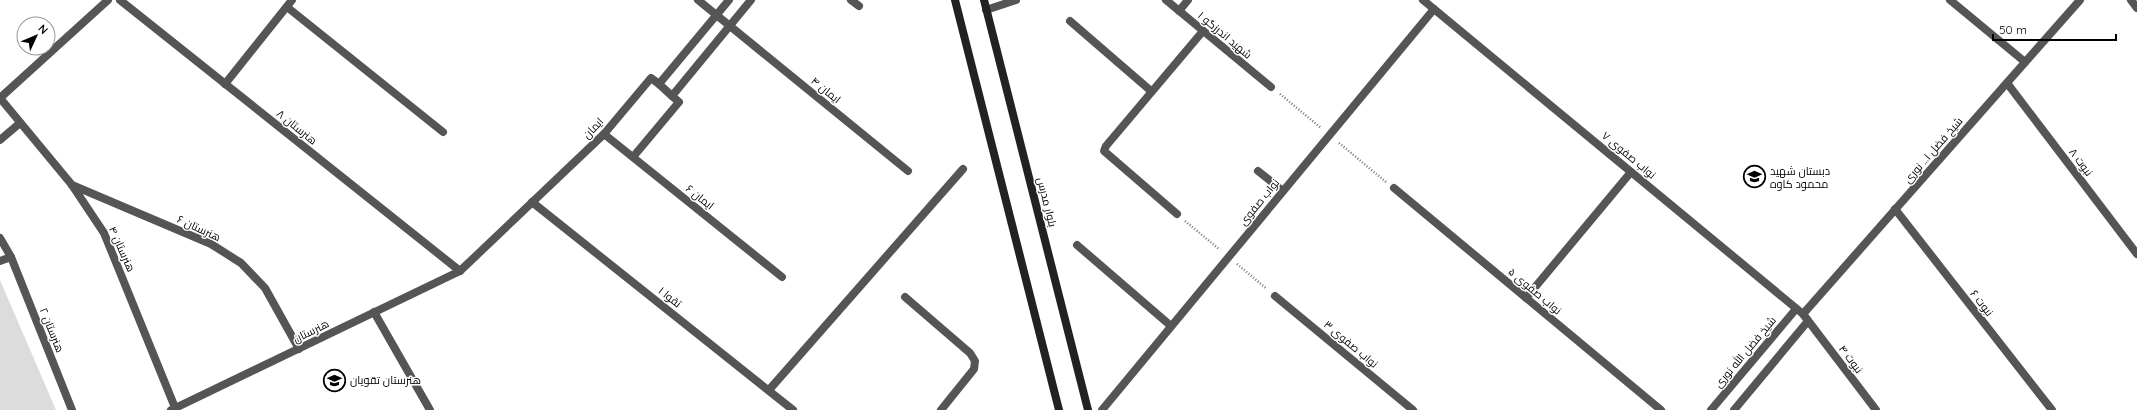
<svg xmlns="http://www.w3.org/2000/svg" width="2137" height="410" font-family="Quicksand,Cairo,sans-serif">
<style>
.green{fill:#dcdcdc}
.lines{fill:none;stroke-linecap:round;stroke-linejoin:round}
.path{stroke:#777;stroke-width:2.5;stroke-dasharray:1 2;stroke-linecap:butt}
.lane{stroke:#555;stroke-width:8}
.street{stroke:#555;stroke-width:8}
.secondary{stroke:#222;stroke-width:8}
.labels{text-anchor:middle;stroke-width:3;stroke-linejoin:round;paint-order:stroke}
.street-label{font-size:11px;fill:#000;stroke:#fff}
.poi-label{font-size:11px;fill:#000;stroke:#fff;text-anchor:start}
</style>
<rect width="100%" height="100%" fill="#fff"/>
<polygon class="green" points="0,280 56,410 0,410"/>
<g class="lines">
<g class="path">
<polyline points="1280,94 1321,128"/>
<polyline points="1339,143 1386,182"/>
<polyline points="1185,221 1219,249"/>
<polyline points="1237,264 1267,289"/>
</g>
<g class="lane">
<polyline points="851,0 859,6"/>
<polyline points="659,84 672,96"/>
<polyline points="1258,171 1283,191"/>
<polyline points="460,271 604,134 782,277"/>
</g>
<g class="street">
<polyline points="120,0 460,271 171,410"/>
<polyline points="698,0 908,171"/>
<polyline points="1166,0 1271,87"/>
<polyline points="1423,0 1803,314 1876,410"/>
<polyline points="1950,0 2025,62"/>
<polyline points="2131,0 2137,8"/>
<polyline points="287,7 443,132"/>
<polyline points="986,10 1016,0"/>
<polyline points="1179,11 1188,0"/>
<polyline points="1070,21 1151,91"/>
<polyline points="2007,83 2137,254"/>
<polyline points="225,84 292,0"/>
<polyline points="0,98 72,185 104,233 176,410"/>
<polyline points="0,98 108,0"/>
<polyline points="604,134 651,78 659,84 729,0"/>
<polyline points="0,140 20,123"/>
<polyline points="633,157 679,102 672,96 751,0"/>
<polyline points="72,185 211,244 241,263 265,288 299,349"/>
<polyline points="1394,188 1661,410"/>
<polyline points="532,202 793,410"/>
<polyline points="1895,209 2052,410"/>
<polyline points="1177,214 1104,151 1106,146 1203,31"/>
<polyline points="0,238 11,257 72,410"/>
<polyline points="1077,245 1171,326"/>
<polyline points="0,261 11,257"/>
<polyline points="1275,296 1413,410"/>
<polyline points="905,297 970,353 975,361 974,369 941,410"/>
<polyline points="1526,298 1631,172"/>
<polyline points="374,312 430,410"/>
<polyline points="1803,314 2080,0"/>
<polyline points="769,390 963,169"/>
<polyline points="1102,410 1434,9"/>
<polyline points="1711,410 1796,309"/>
<polyline points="1734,410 1808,321"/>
</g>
<g class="secondary">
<polyline points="955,0 1059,410"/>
<polyline points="984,0 1088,410"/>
</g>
</g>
<defs>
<symbol id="school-ring" viewBox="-11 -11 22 22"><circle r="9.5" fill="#fff" stroke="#000" stroke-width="1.5"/><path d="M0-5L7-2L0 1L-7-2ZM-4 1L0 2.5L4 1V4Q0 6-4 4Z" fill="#000"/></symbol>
</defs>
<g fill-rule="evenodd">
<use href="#school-ring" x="1742" y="164" width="25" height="25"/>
<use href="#school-ring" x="322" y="368" width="25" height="25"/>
</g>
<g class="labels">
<g class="street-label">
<text transform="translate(1225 35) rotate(40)" y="4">شهید اندرزگو ۱</text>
<text transform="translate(826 90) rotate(39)" y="4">ایمان ۴</text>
<text transform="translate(297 127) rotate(39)" y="4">هنرستان ۸</text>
<text transform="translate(593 128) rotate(-46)" y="4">ایمان</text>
<text transform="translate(1933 150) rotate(-49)" y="4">شیخ فضل ا... نوری</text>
<text transform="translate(1629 155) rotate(40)" y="4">نواب صفوی ۷</text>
<text transform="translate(2081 162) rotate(53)" y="4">نبوت ۸</text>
<text transform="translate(700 197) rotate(39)" y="4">ایمان ۶</text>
<text transform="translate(1047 202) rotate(76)" y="4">بلوار مدرس</text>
<text transform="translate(1259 202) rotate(-51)" y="4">نواب صفوی</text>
<text transform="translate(199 228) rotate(25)" y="4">هنرستان ۶</text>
<text transform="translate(122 249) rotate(66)" y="4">هنرستان ۴</text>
<text transform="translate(1535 291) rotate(40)" y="4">نواب صفوی ۵</text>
<text transform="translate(670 297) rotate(38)" y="4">تقوا ۱</text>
<text transform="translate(1982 303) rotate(52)" y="4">نبوت ۶</text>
<text transform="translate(52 330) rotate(68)" y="4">هنرستان ۲</text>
<text transform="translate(311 331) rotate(-26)" y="4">هنرستان</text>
<text transform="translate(1351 344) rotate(40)" y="4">نواب صفوی ۳</text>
<text transform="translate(1745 352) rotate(-50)" y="4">شیخ فضل الله نوری</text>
<text transform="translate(1851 359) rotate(53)" y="4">نبوت ۴</text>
</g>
<g class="poi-label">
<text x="1770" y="175">دبستان شهید<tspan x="1770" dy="13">محمود کاوه</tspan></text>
<text x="350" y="384">هنرستان تقویان</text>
</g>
</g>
<g transform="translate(36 36) rotate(46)"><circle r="19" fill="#ffffff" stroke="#999999"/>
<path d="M0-3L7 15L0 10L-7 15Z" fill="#000000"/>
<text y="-6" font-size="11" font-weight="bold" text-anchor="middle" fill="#000000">N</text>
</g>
<path d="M1993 34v6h123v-6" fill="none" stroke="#000000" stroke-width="2"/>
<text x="1999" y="34" font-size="12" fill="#000000" stroke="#ffffff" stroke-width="3" paint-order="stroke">50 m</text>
</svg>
